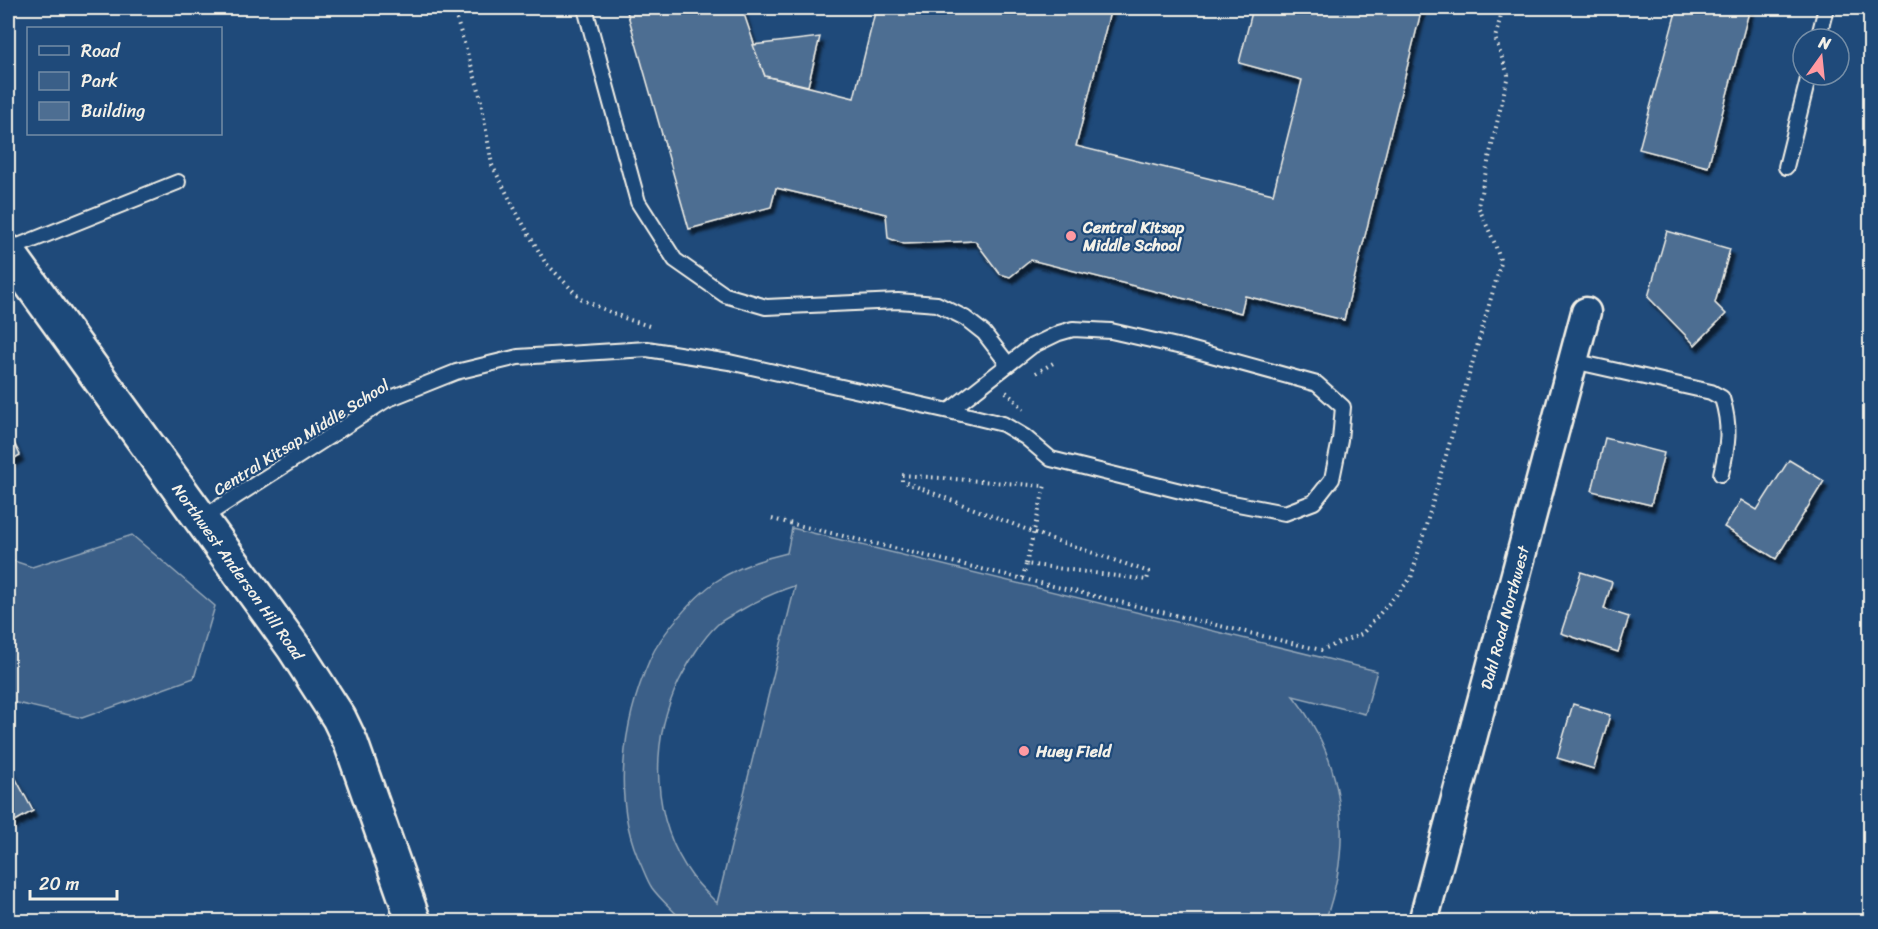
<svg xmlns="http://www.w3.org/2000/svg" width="1878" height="929" font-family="Sriracha,sans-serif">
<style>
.green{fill:#3a5f88;stroke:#97a8b8;stroke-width:1.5;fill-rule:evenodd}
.building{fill:#4d6e92;stroke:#f4f1e8;stroke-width:1.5;filter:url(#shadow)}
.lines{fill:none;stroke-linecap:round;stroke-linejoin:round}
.service-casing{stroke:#f4f1e8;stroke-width:18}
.minor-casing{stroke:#f4f1e8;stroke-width:33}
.secondary-casing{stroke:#f4f1e8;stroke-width:38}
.path{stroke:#f4f1e8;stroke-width:4;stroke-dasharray:1.5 4.5;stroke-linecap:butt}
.service{stroke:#1f4a7a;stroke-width:14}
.minor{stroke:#1f4a7a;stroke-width:28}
.secondary{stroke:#1f4a7a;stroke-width:33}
.poi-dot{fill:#ff9aa2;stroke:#1f4a7a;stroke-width:2}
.labels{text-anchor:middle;stroke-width:4.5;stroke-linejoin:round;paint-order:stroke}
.poi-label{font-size:16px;font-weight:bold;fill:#f4f1e8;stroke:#1f4a7a;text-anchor:start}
.street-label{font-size:16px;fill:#f4f1e8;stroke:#1f4a7a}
</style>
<defs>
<filter id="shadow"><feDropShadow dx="3.5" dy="6" stdDeviation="1.5" flood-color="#0009"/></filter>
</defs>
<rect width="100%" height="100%" fill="#1f4a7a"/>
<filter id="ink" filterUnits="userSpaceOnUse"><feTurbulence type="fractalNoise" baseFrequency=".0167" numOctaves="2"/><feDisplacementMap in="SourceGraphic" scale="12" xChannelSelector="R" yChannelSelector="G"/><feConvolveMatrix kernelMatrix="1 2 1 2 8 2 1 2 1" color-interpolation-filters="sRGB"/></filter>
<g filter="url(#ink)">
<g class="green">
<path d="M792,528L1377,671L1365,714L1293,696C1346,762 1353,843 1325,921L684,922L680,918C671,908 660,899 652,888C648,882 645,874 642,867C611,802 622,723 650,659C661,634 693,598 715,582C737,567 761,559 787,553ZM794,586L795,587L717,903C709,895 699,886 692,876C651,820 649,743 679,681C689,662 701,640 717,625C722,620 730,616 736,613C756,601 772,593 794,586Z"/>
<polygon points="132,535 215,606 194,678 82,718 8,701 8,559 32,567"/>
</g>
<g class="building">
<polygon points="626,8 742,8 765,76 854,98 876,8 1111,8 1076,146 1273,194 1302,80 1239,63 1253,8 1422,8 1344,320 1245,296 1241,313 1031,260 1010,277 1000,274 975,241 904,244 888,238 886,214 776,188 771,207 689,229"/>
<polygon points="1677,8 1750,8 1708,167 1639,149"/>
<polygon points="820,37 808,86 765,76 753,45"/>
<polygon points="1667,231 1730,249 1715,303 1726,314 1695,345 1648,297"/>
<polygon points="8,431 20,455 8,462"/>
<polygon points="1605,438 1664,453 1651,505 1592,491"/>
<polygon points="1789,460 1824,481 1776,559 1724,527 1741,500 1757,510"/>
<polygon points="1581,572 1612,582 1604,609 1629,617 1618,652 1561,633"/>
<polygon points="1573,704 1610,715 1594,769 1557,758"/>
<polygon points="8,764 33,811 8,825"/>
</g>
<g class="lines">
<defs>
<g id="service">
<polyline points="585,8 638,202 675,260 725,295 766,307 898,301 937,304 965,318 984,333 1008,364"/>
<polyline points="1818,39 1826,8"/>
<polyline points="1786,167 1809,75"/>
<polyline points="8,250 178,182"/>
<path d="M1573,361L1711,392L1722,398C1731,427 1728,445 1721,474"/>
<polyline points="201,519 386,400 456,372 518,357 647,349 729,362 949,411 1003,424 1025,437 1051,459 1217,500 1285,513 1314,502 1332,479 1340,440 1343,407 1317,384 1186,348 1111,331 1073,329 1059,333 1032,346 949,411"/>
</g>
<g id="minor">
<path id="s1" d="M1423,922L1586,312"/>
</g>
<g id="secondary">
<path id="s2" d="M8,252L294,648L339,718L351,743L414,922"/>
</g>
</defs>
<use href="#service" class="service-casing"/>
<use href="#minor" class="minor-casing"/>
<use href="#secondary" class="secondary-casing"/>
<g class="path">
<polyline points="453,8 479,90 492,165 519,217 545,262 581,299 624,318 649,326"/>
<polyline points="1036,373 1055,362"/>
<polyline points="1006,392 1024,409"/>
<polyline points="772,519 1321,650 1362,634 1411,578 1501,263 1495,244 1478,206 1508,75 1495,38 1503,8"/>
<polyline points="1026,564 1045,485"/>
<polyline points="1023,578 1026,564 1147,580 1149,572 1046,537 902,481 902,475 1045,486"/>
</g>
<use href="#service" class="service"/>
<use href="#minor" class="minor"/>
<use href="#secondary" class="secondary"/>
</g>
</g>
<g class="poi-dot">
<circle cx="1071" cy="236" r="6"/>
<circle cx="1024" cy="751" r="6"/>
</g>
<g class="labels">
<g class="poi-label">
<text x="1083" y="233">Central Kitsap<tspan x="1083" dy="18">Middle School</tspan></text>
<text x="1036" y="757">Huey Field</text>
</g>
<g class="street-label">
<text transform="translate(301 437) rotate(-32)" y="6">Central Kitsap Middle School</text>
<text dy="6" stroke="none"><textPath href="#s2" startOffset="394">Northwest Anderson Hill Road</textPath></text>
<text dy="6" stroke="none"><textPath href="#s1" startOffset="315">Dahl Road Northwest</textPath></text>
</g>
</g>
<rect width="1878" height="929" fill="none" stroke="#1f4a7a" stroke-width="30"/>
<rect x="15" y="15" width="1848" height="899" fill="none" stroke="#f4f1e8" stroke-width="2" filter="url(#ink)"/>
<rect x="27" y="27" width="195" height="108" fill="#1f4a7a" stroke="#748da6" stroke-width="1.5"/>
<rect x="39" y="46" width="30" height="9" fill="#1f4a7a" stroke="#748da6" stroke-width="1.5"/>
<text x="81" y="57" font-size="18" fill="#f4f1e8">Road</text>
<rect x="39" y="72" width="30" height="18" fill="#3a5f88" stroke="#748da6" stroke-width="1.5"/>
<text x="81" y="87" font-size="18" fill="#f4f1e8">Park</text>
<rect x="39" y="102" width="30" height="18" fill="#4d6e92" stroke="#748da6" stroke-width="1.5"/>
<text x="81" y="117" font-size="18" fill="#f4f1e8">Building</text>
<g transform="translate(1821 57) rotate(15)"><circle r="28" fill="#1f4a7a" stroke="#748da6" stroke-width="1.5"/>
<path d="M0-4.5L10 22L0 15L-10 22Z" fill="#ff9aa2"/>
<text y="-9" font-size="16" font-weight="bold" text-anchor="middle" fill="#f4f1e8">N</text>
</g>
<path d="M30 890v9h87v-9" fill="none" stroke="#f4f1e8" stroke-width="3"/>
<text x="39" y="890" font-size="18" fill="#f4f1e8" stroke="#1f4a7a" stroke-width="4.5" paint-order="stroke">20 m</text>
</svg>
